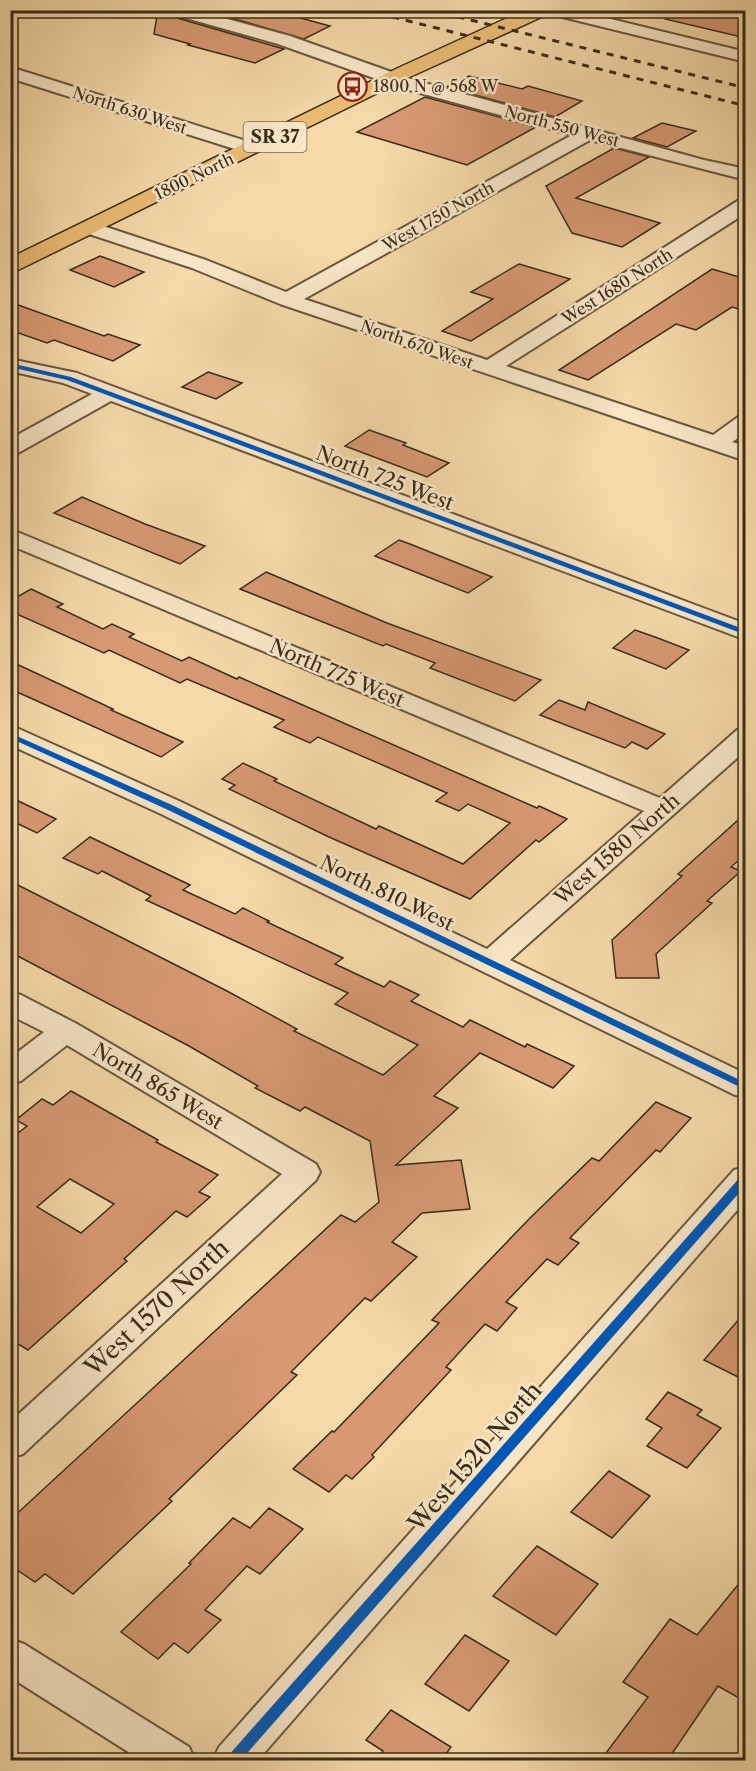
<svg xmlns="http://www.w3.org/2000/svg" width="756" height="1771" font-family="'Libre Caslon Text',serif">
<style>
.building{fill:#d79973;stroke:#3a2c18;stroke-width:1.5;fill-rule:evenodd}
.lines{fill:none;stroke-linecap:round;stroke-linejoin:round}
.minor-casing{stroke:#69573c;stroke-width:4}
.major-casing{stroke:#3a2c18;stroke-width:3}
.minor{fill:#f8e6c7;fill-rule:evenodd}
.major{fill:#eabc74;fill-rule:evenodd}
.rail{stroke:#3a2c18;stroke-width:3;stroke-dasharray:7 7;stroke-linecap:butt}
.cycleway-casing{stroke:#f8e6c7;stroke-width:4}
.cycleway{fill:#0057b8;fill-rule:evenodd}
.labels{text-anchor:middle;stroke-width:5;stroke-linejoin:round;paint-order:stroke}
.far-poi-label{font-size:16px;fill:#3a2c18;stroke:#f8e6c7;text-anchor:start}
.far-street-label{font-size:16px;fill:#3a2c18;stroke:#f8e6c7}
.shield{fill:#f8e6c7;stroke:#73644c;stroke-width:1.5}
.shield-label{font-size:18px;font-weight:bold;fill:#3a2c18}
.street-label{font-size:20px;fill:#3a2c18;stroke:#f8e6c7}
.near-street-label{font-size:24px;fill:#3a2c18;stroke:#f8e6c7}
</style>
<rect width="100%" height="100%" fill="#f5d9a9"/>
<filter id="stains"><feTurbulence type="fractalNoise" baseFrequency=".00333" numOctaves="4"/><feColorMatrix values="0 0 0 0 .2 0 0 0 0 .09 0 0 0 0 .02 0 0 0 .5 -.17"/></filter>
<radialGradient id="worn" r=".72"><stop offset=".6" stop-color="#630" stop-opacity="0"/><stop offset="1" stop-color="#630" stop-opacity=".3"/></radialGradient>
<g class="building">
<polygon points="158,10 164,10 167,15 284,49 255,63 188,45 190,44 154,34"/>
<polygon points="204,10 271,10 330,26 304,39"/>
<polygon points="666,10 746,10 746,38 665,19"/>
<polygon points="469,76 522,89 528,86 582,101 555,117 446,87"/>
<polygon points="425,97 536,127 467,165 357,132"/>
<polygon points="662,123 696,131 667,147 633,138"/>
<polygon points="614,148 649,157 576,198 660,223 622,247 572,233 546,186"/>
<polygon points="100,256 144,272 114,287 70,270"/>
<polygon points="519,264 570,279 471,341 442,331 493,299 471,292"/>
<polygon points="712,269 746,279 746,311 732,307 696,330 676,324 588,380 559,370"/>
<polygon points="10,302 104,336 108,334 140,345 113,361 54,340 47,343 10,330"/>
<polygon points="208,372 242,383 216,399 182,387"/>
<polygon points="369,430 406,443 403,445 449,463 427,477 345,446"/>
<polygon points="82,497 145,524 205,546 180,564 54,513"/>
<polygon points="399,540 410,544 492,577 468,593 375,556"/>
<polygon points="266,572 387,623 541,680 515,701 430,668 435,663 386,644 383,646 240,589"/>
<polygon points="31,589 63,604 57,607 103,629 112,624 134,634 129,637 182,661 189,657 237,679 239,677 537,808 539,806 567,819 539,842 536,840 470,899 329,837 229,789 235,785 222,779 243,763 277,779 274,781 376,829 379,826 463,864 510,823 468,804 459,811 436,801 447,793 318,737 310,743 274,727 284,720 187,679 180,683 109,650 104,653 10,611 10,601"/>
<polygon points="635,630 655,637 689,650 666,669 613,648"/>
<polygon points="10,661 113,709 111,710 183,742 161,757 26,696 10,689"/>
<polygon points="559,700 585,710 588,702 665,734 647,749 632,742 625,748 540,715"/>
<polygon points="10,797 56,819 37,833 10,820"/>
<polygon points="746,813 746,854 731,867 741,871 707,901 712,903 656,954 659,978 616,978 612,940 682,876 678,874"/>
<polygon points="90,837 190,885 183,890 235,914 243,908 269,921 267,922 343,958 335,964 384,987 390,981 419,995 411,1001 463,1027 470,1020 525,1047 527,1044 574,1066 553,1088 480,1053 434,1096 458,1108 396,1165 461,1160 470,1209 422,1213 392,1242 417,1257 371,1301 365,1298 291,1372 297,1375 169,1499 172,1501 73,1594 45,1574 35,1582 10,1565 10,1520 341,1215 355,1222 379,1202 370,1141 305,1107 300,1111 255,1088 258,1086 189,1046 10,952 10,881 227,991 297,1029 294,1031 383,1075 418,1045 335,1004 348,993 146,900 151,896 102,871 98,874 63,858"/>
<path d="M71,1091L158,1140L156,1142L218,1175L199,1192L210,1197L187,1217L176,1211L124,1259L127,1261L28,1350L10,1339V1139L27,1126L16,1120L42,1099L53,1105ZM70,1179L114,1204L81,1233L37,1207Z"/>
<polygon points="656,1102 691,1118 660,1152 656,1150 570,1238 579,1243 558,1265 547,1259 506,1302 517,1308 497,1331 485,1324 446,1367 451,1370 372,1455 374,1457 352,1479 346,1475 329,1492 293,1469 332,1431 334,1432 439,1323 432,1320 530,1218 592,1158 599,1161"/>
<polygon points="746,1311 746,1381 704,1360"/>
<polygon points="668,1392 702,1410 697,1415 721,1428 687,1468 647,1446 662,1428 646,1419"/>
<polygon points="609,1471 650,1496 612,1538 571,1512"/>
<polygon points="269,1508 303,1529 260,1574 247,1566 205,1610 221,1620 188,1653 174,1643 158,1659 121,1632 191,1564 189,1563 233,1518 250,1528"/>
<polygon points="537,1546 598,1584 556,1635 493,1596"/>
<polygon points="746,1575 746,1702 718,1686 667,1761 600,1761 648,1697 623,1682 670,1619 697,1635"/>
<polygon points="465,1635 509,1661 469,1711 425,1684"/>
<polygon points="391,1710 451,1747 441,1761 375,1761 383,1751 366,1740"/>
</g>
<g class="lines">
<defs>
<g id="minor">
<polygon points="166,10 194,10 290,36 414,80 704,160 746,169 746,180 590,140 304,299 487,360 739,200 746,198 746,213 506,366 713,435 738,417 746,416 746,433 732,442 746,446 746,461 280,304 192,268 83,232 80,228 83,224 97,224 206,260 286,292 572,135 402,88 278,44 168,13"/>
<polygon points="544,10 574,10 746,52 746,62 546,13"/>
<polygon points="10,67 256,144 259,148 256,152 244,152 10,78"/>
<polygon points="10,359 77,373 746,624 746,640 111,401 18,453 10,455 10,439 92,394 63,383 10,371"/>
<polygon points="10,529 660,798 737,730 746,728 746,750 510,960 746,1074 746,1097 735,1095 159,813 10,745 10,727 19,729 179,801 487,949 644,811 10,545"/>
<polygon points="10,992 21,995 77,1024 316,1164 320,1172 316,1180 23,1454 10,1458 10,1422 282,1174 67,1045 21,1081 10,1084 10,1058 44,1032 10,1015"/>
<polygon points="746,1167 746,1200 258,1760 213,1760 219,1747 734,1170"/>
<polygon points="10,1639 24,1644 189,1747 195,1760 141,1760 10,1677"/>
</g>
<polygon id="major" points="525,10 550,10 548,14 412,76 10,274 10,258 398,68"/>
</defs>
<use href="#minor" class="minor-casing"/>
<use href="#major" class="major-casing"/>
<use href="#minor" class="minor"/>
<use href="#major" class="major"/>
<g class="rail">
<polyline points="365,10 746,106"/>
<polyline points="430,10 746,88"/>
</g>
<defs>
<g id="cycleway">
<polygon points="10,363 71,377 746,630 746,635 67,380 10,367"/>
<polygon points="10,733 172,805 746,1083 746,1090 166,809 10,738"/>
<polygon points="742,1175 746,1175 746,1185 241,1760 227,1760 228,1756"/>
</g>
</defs>
<use href="#cycleway" class="cycleway-casing"/>
<use href="#cycleway" class="cycleway"/>
</g>
<defs>
<symbol id="bus-ring" viewBox="-11 -11 22 22"><circle r="9.5" fill="#f8e6c7" stroke="#8f2418" stroke-width="1.5"/><path d="M-5-6H5V4H4V6H2V4H-2V6H-4V4H-5ZM-3.5-4V0h7V-4ZM-3.5 1.2v1.5H-2V1.2ZM2 1.2v1.5H3.5V1.2Z" fill="#8f2418"/></symbol>
</defs>
<g fill-rule="evenodd">
<use href="#bus-ring" x="336" y="70" width="33" height="33"/>
</g>
<g class="labels">
<g class="far-poi-label">
<text x="373" y="92">1800 N @ 568 W</text>
</g>
<g class="far-street-label">
<text transform="translate(130 110) rotate(18)" y="6">North 630 West</text>
<text transform="translate(562 126) rotate(15)" y="6">North 550 West</text>
<text transform="translate(194 176) rotate(-26)" y="6">1800 North</text>
<text transform="translate(438 216) rotate(-29)" y="6">West 1750 North</text>
<text transform="translate(617 286) rotate(-32)" y="6">West 1680 North</text>
<text transform="translate(417 344) rotate(19)" y="6">North 670 West</text>
</g>
<rect class="shield" x="243.5" y="122" width="63" height="30" rx="4.5"/>
<g class="shield-label">
<text x="275" y="143">SR 37</text>
</g>
<g class="street-label">
<text transform="translate(385 478) rotate(21)" y="7">North 725 West</text>
<text transform="translate(337 673) rotate(23)" y="7">North 775 West</text>
<text transform="translate(617 849) rotate(-41)" y="7">West 1580 North</text>
<text transform="translate(387 893) rotate(26)" y="7">North 810 West</text>
<text transform="translate(158 1086) rotate(31)" y="7">North 865 West</text>
</g>
<g class="near-street-label">
<text transform="translate(157 1308) rotate(-43)" y="8">West 1570 North</text>
<text transform="translate(475 1457) rotate(-49)" y="8">West 1520 North</text>
</g>
</g>
<rect width="756" height="1771" fill="none" stroke="#f5d9a9" stroke-width="36"/>
<rect x="12" y="12" width="732" height="1747" fill="none" stroke="#3a2c18" stroke-width="3"/>
<rect x="18" y="18" width="720" height="1735" fill="none" stroke="#3a2c18" stroke-width="1.5"/>
<rect width="100%" height="100%" filter="url(#stains)"/>
<rect width="100%" height="100%" fill="url(#worn)"/>
</svg>
